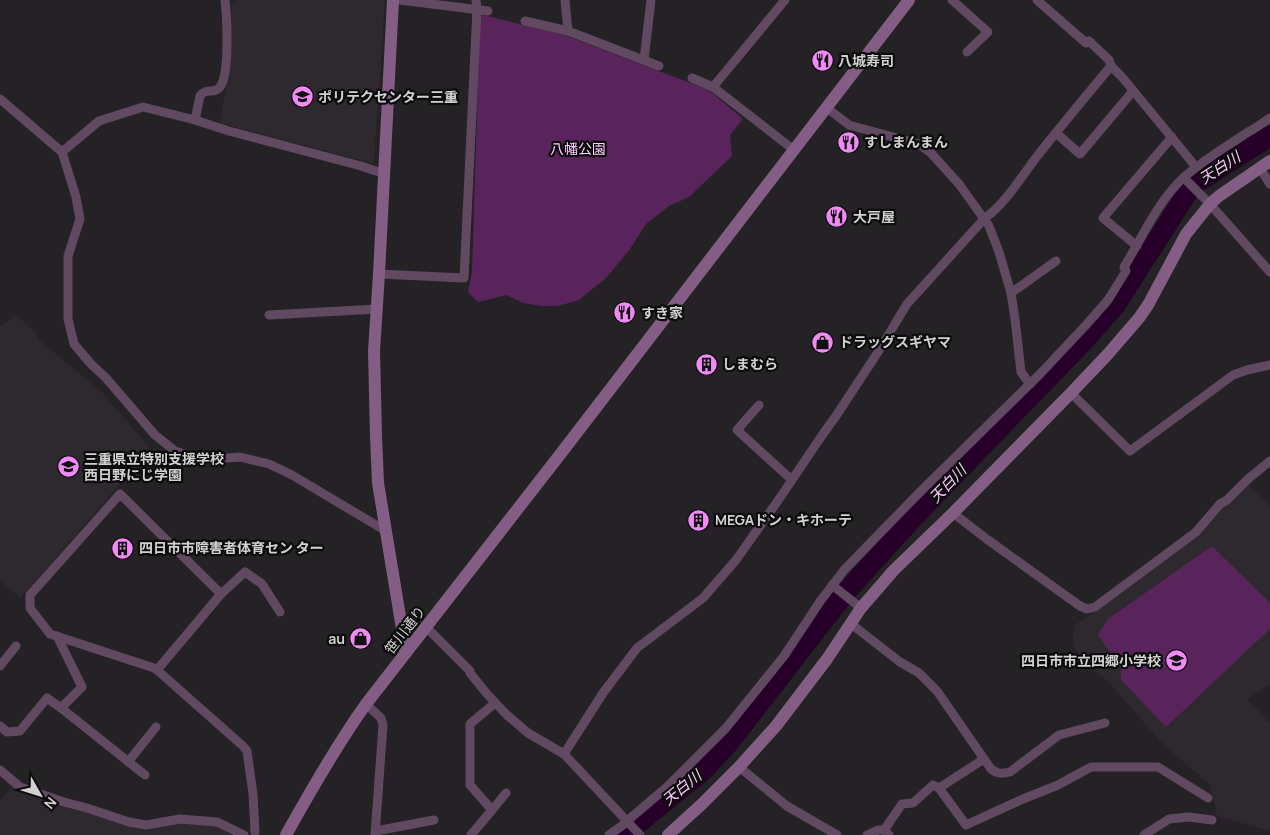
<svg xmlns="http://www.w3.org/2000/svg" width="1270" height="835" font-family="Manrope,'Noto Sans JP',sans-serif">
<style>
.built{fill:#2e282f}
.green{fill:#58245b}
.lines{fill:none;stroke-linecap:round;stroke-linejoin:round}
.river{stroke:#260029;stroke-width:20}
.street{stroke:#614962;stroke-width:9}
.secondary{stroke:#845d85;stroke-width:12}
.labels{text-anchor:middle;stroke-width:4.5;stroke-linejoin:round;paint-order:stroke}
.poi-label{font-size:14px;font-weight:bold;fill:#d2d1d2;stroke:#0d0c0d;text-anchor:start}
.park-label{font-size:14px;fill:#feccff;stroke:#0d0c0d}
.street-label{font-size:14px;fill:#d2d1d2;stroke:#0d0c0d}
.water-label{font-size:15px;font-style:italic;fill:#f8c6f9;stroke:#0d0c0d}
</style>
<rect width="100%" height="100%" fill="#242224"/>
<g class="built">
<polygon points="237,0 385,0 374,164 220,123 228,71 232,5"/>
<polygon points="16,315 34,331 40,341 101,391 152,450 120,484 21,598 0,581 0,326"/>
<polygon points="1247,484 1269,504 1270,507 1270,684 1247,699 1270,723 1270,831 1217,816 1210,785 1162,743 1108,681 1087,665 1080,657 1073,644 1073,635 1075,626 1079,622 1097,610 1223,506"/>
<polygon points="14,785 147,828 160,827 177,822 216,826 235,835 0,835 0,801"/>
</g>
<g class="green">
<polygon points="483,15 564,35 709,90 743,119 730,135 732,156 689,197 669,206 646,224 630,249 606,278 579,300 558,306 541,306 523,303 507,295 478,302 468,292 472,272 480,18"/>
<polygon points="1212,546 1270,603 1270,629 1166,727 1121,680 1121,668 1098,635 1108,619"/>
</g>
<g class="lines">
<polyline class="river" points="624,835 702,772 729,743 846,592 915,516 1087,338 1115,306 1192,186 1270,136"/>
<g class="street">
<polyline points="400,0 488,11"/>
<polyline points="565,0 568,31"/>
<polyline points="952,0 988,32 967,52"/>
<polyline points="1037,0 1086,43 1089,41 1109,60 1111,66 1122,77 1196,167"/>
<polyline points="525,21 568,31 659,66"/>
<polyline points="644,60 651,0"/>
<polyline points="692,78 713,87 794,150"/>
<polyline points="713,87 785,0"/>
<polyline points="0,99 62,152 76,197 80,219 68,256 68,319 74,344 91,364 106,378 155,435 175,451 203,460 240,457 269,464 292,475 386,531"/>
<polyline points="827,108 849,125 919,144 930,152 959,184 989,226 999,252 1011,293 1015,319 1021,372 1030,384"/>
<path d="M195,120L200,96C206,87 214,95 220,87C230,74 227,17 225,0"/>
<polyline points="1056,133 1080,154 1133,91"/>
<polyline points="62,152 99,121 143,107 195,120 229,131 361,166 385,174"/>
<polyline points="1260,168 1270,184"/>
<polyline points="1184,178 1210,204 1270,272"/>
<polyline points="1137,246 1103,218 1172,137"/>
<polyline points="379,274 464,278 477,9 476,0"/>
<polyline points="1011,293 1056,261"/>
<polyline points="269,315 377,309"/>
<polyline points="1071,393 1130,451 1233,375 1247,370 1270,365"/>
<polyline points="759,405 737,430 792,480"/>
<polyline points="953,513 988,540 1080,606 1087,609 1095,607 1196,532 1220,504 1227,500 1248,479 1270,461"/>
<polyline points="832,585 861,608"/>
<polyline points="221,594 245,572 262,584 280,612"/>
<path d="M850,623L900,662L919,673L937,691L991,769C998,774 1002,774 1010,772L1059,735L1105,723"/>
<polyline points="426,627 470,671 470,673 487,694 507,715 528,733 564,754 640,835"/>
<polyline points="57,636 82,687 61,708 145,775"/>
<polyline points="0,666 16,646"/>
<polyline points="157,670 221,594 120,494 30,595 30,608 50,634 154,668 157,670 243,746 247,751 253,794 255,832"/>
<polyline points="366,704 381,718 383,725 375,835"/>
<polyline points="0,726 7,732 20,731 47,698 61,708"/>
<path d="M564,754L603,693L637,648L703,598L736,560L777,502L823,434L836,416L878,352L907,304L984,219C1007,202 1021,177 1038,155C1062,125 1086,96 1111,66"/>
<polyline points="128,762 156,727"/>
<polyline points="739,767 787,806 837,835"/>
<polyline points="0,770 20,787 64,802 87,808 129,822 146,825 180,819 217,822 244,835"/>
<polyline points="939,788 966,825 1023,799 1058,785 1091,767 1158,767 1208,798"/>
<polyline points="492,810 506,793"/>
<polyline points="884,830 902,804 913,803 933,785 939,788 984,759"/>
<polyline points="376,831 434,820"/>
<polyline points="471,835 492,810 470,785 470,724 495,703"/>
<path d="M609,835L623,825L627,821L667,787L726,728L784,656L821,600L845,569L919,493L1040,374L1086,325L1108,300L1126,271L1124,267C1142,238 1155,207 1179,182C1197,164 1226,147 1248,132L1252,130L1270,118"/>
<polyline points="867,835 878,830 884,830 889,835"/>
<polyline points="1144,835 1169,819 1189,817 1212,820"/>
</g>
<g class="secondary">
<polyline points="393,0 379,274 374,351 376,436 378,483 406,653"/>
<path d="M286,835C311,790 336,746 366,704L562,452L909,0"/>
<polyline points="668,835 702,804 739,767 776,726 827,659 861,608 894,570 953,513 1071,393 1108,354 1139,318 1148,305 1186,234 1210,204 1219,196 1270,161"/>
</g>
</g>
<defs>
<symbol id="restaurant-disc" viewBox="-11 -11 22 22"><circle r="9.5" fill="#f08bf5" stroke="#0d0c0d"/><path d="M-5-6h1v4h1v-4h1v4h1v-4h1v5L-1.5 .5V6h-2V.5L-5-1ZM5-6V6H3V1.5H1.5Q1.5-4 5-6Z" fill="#111"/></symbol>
<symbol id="school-disc" viewBox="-11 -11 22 22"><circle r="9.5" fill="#f08bf5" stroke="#0d0c0d"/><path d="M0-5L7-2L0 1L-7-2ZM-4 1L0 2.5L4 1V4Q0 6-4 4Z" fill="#111"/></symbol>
<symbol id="shop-disc" viewBox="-11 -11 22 22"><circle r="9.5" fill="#f08bf5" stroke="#0d0c0d"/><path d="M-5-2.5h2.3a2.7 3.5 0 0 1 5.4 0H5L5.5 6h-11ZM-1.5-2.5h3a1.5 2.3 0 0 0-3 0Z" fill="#111"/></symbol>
<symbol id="building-disc" viewBox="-11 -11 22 22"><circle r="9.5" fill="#f08bf5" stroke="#0d0c0d"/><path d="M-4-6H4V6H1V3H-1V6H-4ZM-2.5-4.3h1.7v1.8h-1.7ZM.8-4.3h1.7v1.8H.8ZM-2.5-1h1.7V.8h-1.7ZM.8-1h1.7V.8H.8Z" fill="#111"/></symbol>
</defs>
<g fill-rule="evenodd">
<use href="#restaurant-disc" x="810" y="48" width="25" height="25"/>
<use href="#school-disc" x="290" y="84" width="25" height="25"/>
<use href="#restaurant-disc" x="836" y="130" width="25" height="25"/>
<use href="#restaurant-disc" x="824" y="204" width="25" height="25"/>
<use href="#restaurant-disc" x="612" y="300" width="25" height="25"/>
<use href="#shop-disc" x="810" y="330" width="25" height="25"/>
<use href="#building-disc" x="694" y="352" width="25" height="25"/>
<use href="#school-disc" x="56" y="454" width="25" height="25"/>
<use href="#building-disc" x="686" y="508" width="25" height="25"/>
<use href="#building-disc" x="110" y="536" width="25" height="25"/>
<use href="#shop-disc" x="348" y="626" width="25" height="25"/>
<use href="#school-disc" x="1164" y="648" width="25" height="25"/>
</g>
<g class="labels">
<g class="poi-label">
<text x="838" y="66">八城寿司</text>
<text x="318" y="102">ポリテクセンター三重</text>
<text x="864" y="147">すしまんまん</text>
<text x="853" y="222">大戸屋</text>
<text x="641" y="318">すき家</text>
<text x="839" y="347">ドラッグスギヤマ</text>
<text x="722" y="369">しまむら</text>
<text x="84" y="464">三重県立特別支援学校<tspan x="84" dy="16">西日野にじ学園</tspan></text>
<text x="715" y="525">MEGAドン・キホーテ</text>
<text x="139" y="553">四日市市障害者体育セン ター</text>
<text x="345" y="644" text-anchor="end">au</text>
<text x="1161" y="666" text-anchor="end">四日市市立四郷小学校</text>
</g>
<g class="park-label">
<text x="578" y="154">八幡公園</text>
</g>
<g class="street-label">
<text transform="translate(405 630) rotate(-52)" y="5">笹川通り</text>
</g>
<g class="water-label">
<text transform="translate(1220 168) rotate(-33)" y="5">天白川</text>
<text transform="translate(948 484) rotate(-46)" y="5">天白川</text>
<text transform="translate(682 788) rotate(-39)" y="5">天白川</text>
</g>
</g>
<g transform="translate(40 795) rotate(129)" stroke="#0d0c0d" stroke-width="4" paint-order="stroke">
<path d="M0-4L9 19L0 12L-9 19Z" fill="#d2d1d2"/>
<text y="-8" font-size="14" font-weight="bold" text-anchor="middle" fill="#d2d1d2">N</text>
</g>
</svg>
